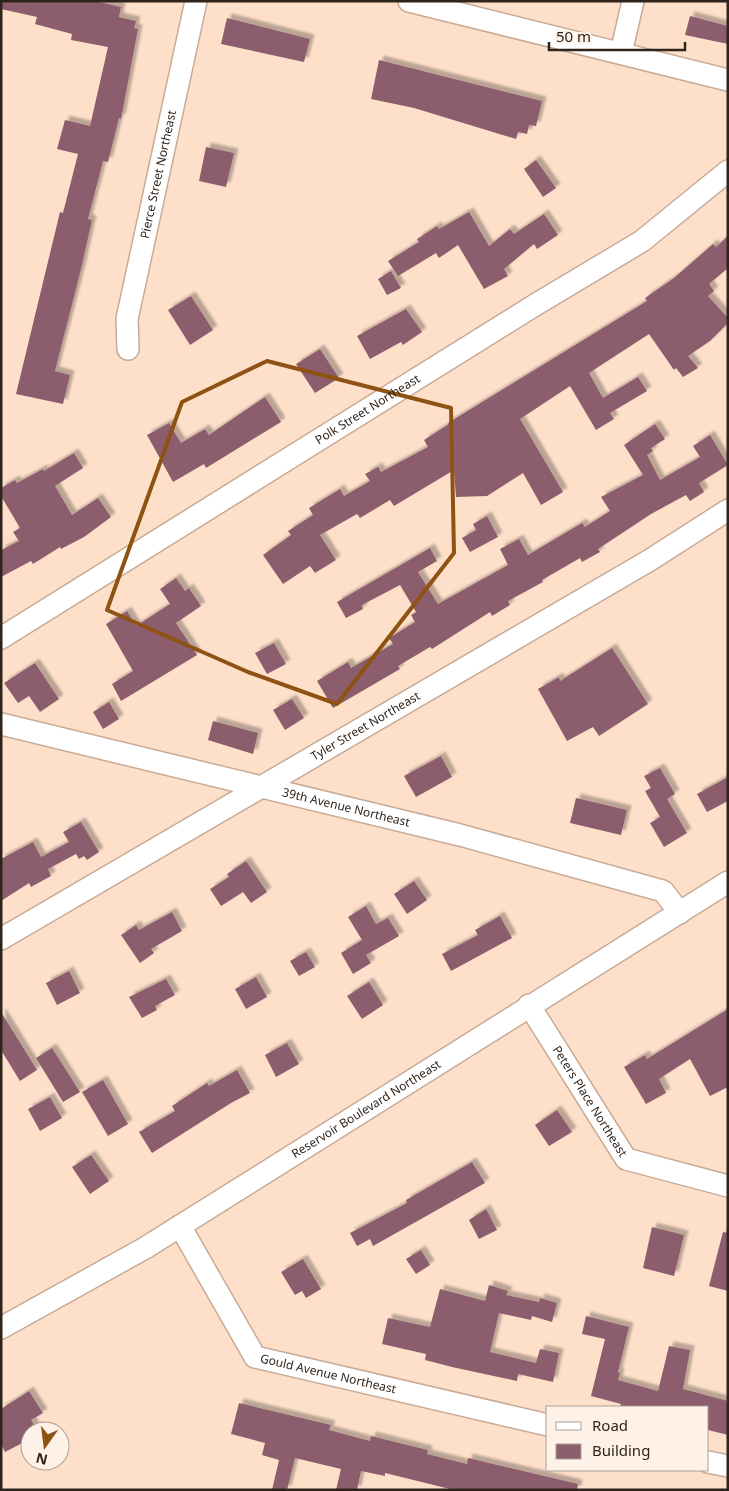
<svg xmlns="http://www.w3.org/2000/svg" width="729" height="1491" font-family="'Noto Sans',sans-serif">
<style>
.building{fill:#8c5d6c;filter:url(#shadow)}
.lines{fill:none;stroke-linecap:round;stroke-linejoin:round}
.minor-casing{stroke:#c8ab96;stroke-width:24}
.minor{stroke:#fff;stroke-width:21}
.marked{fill:none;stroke:#8e5213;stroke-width:4;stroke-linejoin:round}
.labels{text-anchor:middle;stroke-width:5;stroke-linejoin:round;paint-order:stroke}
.street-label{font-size:12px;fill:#2f241c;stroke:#fef2e8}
</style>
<defs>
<filter id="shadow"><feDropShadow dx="4.5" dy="-4.5" stdDeviation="1" flood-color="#0004"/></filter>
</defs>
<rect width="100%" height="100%" fill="#fee0ca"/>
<g class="building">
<polygon points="1,1 95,1 121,7 119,17 136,21 134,28 138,29 121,119 119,118 108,162 103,161 88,219 92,220 81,269 55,371 70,375 63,404 16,394 60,212 63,213 78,154 57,149 65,120 90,126 108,47 71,40 72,34 35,24 37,17 1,9"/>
<polygon points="690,16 728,26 728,44 685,35"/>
<polygon points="227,18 310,39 304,62 221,44"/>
<polygon points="379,60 542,101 536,126 529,125 527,134 518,132 516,139 414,108 371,99"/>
<polygon points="206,147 234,153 226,187 199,181"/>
<polygon points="536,160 556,188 543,197 524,169"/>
<polygon points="469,212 489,246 510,229 514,234 544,214 558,235 537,249 534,244 504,269 508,276 484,289 458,245 439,258 436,253 398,276 388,261 419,242 417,239 437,226 439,229"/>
<polygon points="728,236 728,268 709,284 714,291 708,296 728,318 728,323 710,341 688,356 698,368 683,377 676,368 674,370 649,334 589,373 603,398 638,377 647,391 610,413 614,419 596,430 570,386 520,419 563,492 541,505 523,473 487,496 456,497 454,470 394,506 390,500 360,518 357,514 320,535 336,560 315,573 310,566 283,584 263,555 291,535 288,531 313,515 309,508 340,489 344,496 370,481 365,474 378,467 381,472 428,447 424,440 449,424 448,423 647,301 645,298 674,278 713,244 716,247"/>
<polygon points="391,271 401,288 387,295 378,279"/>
<polygon points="191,296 213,330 190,345 168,310"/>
<polygon points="406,309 422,332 403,345 401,342 370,359 357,336"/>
<polygon points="320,349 339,378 315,393 296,364"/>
<polygon points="265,397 281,422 206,468 204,464 173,482 147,435 169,423 181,443 205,429 209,435"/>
<polygon points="655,424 665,439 651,448 653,451 647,455 660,480 700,457 693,446 710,435 728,465 699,483 704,492 690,501 686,495 651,514 598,549 600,552 582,562 580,558 542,580 543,582 508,601 510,605 492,616 490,612 432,649 430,647 398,666 400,669 333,708 317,681 348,662 351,668 393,644 389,638 415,622 411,615 416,612 400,585 362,605 363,609 346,618 337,602 430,548 437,561 418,572 438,604 508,565 500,549 519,539 528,555 582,523 585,527 610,511 601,497 643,475 624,445"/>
<polygon points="74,453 83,468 55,486 72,515 98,498 111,517 84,537 61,549 60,547 33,564 31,561 1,577 1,550 19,541 13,532 20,528 1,496 1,488 15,480 17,483 43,469 44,471"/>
<polygon points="487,516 498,537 470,552 462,538 476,530 473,524"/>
<polygon points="176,578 185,591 189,588 201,606 176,623 197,655 121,701 112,684 133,671 106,624 127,611 136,626 170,604 160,589"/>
<polygon points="274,643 286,664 267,674 255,653"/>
<polygon points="612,648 648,704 599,736 593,727 567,741 538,689 559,677 560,681"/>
<polygon points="35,663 59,699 40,712 29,696 18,703 4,683"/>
<polygon points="292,699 304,718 285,730 273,710"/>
<polygon points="109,702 119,719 103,729 93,712"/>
<polygon points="213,721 258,733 253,754 208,740"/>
<polygon points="441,756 452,777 416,797 404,776"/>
<polygon points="660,768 675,794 667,799 687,833 664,847 650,823 660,817 645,791 651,788 644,776"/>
<polygon points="728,777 728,801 707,812 697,794"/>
<polygon points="576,798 627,810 621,835 570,823"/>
<polygon points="81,822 99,852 87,860 84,856 79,859 76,854 48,869 51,876 31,887 29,883 1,901 1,859 33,842 41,857 69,842 63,832"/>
<polygon points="246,861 267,892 251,903 243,892 221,906 210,889 229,877 227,874"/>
<polygon points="414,881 427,900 407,914 394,894"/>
<polygon points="366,906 376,924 388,918 399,936 366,955 371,963 353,974 341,953 362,940 348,917"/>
<polygon points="172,912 182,931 151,949 154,953 140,963 121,935 136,925 139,930"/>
<polygon points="500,916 512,938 451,971 442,954 478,935 475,930"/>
<polygon points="306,952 315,967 299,976 290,961"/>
<polygon points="69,971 80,993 57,1005 46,983"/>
<polygon points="256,977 267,997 246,1009 235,989"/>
<polygon points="166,979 175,995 155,1006 157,1010 142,1018 129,997"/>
<polygon points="369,982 383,1005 362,1019 347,996"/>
<polygon points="728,1009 728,1087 710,1096 690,1059 659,1079 666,1093 646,1104 624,1067 645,1055 647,1059"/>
<polygon points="1,1012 37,1070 20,1081 1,1050"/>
<polygon points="287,1043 299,1064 276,1077 265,1055"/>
<polygon points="52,1048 80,1092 63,1102 36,1058"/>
<polygon points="237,1070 250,1093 231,1103 152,1153 139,1132 175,1111 172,1106 207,1083 209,1086"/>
<polygon points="103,1080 128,1124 108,1136 82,1092"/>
<polygon points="50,1097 62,1118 40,1131 28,1109"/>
<polygon points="557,1110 572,1132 549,1146 535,1125"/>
<polygon points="91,1155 109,1181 90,1194 72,1167"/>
<polygon points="472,1162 485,1183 373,1246 370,1239 357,1246 350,1233 407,1203 406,1200"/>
<polygon points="486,1209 497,1230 479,1239 469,1220"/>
<polygon points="652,1227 684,1235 674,1276 643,1268"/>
<polygon points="723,1232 728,1233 728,1291 709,1286"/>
<polygon points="421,1250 430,1265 416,1274 406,1259"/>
<polygon points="303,1259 321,1289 306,1298 302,1291 295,1295 281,1272"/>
<polygon points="489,1285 508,1291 506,1295 539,1302 540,1298 557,1303 552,1322 532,1316 531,1320 499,1313 490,1352 536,1363 540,1349 559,1353 553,1382 518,1374 517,1381 452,1367 425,1360 426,1354 382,1344 388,1318 430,1327 440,1289 485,1301"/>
<polygon points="586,1316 629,1327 618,1372 620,1373 618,1380 658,1391 669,1346 690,1350 683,1389 728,1401 728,1435 708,1430 708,1407 620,1407 621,1404 591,1396 605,1339 582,1334"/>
<polygon points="29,1391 43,1413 31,1420 38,1431 30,1431 30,1439 5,1452 1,1444 1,1409"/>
<polygon points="239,1403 331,1425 329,1430 370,1441 371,1436 428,1450 427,1454 467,1464 468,1458 578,1484 577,1490 454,1490 385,1473 385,1476 361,1471 357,1490 336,1490 341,1469 295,1458 287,1490 272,1490 279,1460 262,1455 265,1443 231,1434"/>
</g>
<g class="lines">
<defs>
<g id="minor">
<polyline points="409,1 728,80"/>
<polyline points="621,53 633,1"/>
<path id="s1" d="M128,349L127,319L196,1"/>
<path id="s2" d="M1,638L535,305L642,241L728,171"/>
<path id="s3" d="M1,724L460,835L663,891L680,913"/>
<path id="s4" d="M1,939L650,560L728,510"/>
<path id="s5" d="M529,1005L626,1159L728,1186"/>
<path id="s6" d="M180,1226L255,1357L548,1425"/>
<path id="s7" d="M1,1328L145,1248L728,882"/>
<polyline points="708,1462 728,1466"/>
</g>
</defs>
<use href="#minor" class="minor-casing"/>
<use href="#minor" class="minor"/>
</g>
<path class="marked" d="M267,361L451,408L454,553L337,704L248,672L107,610L182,402Z"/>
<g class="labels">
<g class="street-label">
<text dy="4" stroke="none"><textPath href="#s1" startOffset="178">Pierce Street Northeast</textPath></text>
<text dy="4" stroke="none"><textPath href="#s2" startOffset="432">Polk Street Northeast</textPath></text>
<text dy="4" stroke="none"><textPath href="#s4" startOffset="422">Tyler Street Northeast</textPath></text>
<text dy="4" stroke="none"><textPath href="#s3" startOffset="355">39th Avenue Northeast</textPath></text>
<text dy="4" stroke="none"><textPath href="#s5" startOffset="114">Peters Place Northeast</textPath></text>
<text dy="4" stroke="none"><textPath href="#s7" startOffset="426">Reservoir Boulevard Northeast</textPath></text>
<text dy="4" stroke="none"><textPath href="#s6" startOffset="226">Gould Avenue Northeast</textPath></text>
</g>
</g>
<rect width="729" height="1491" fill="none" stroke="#2f241c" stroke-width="5"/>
<rect x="546" y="1406" width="162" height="65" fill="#fef2e8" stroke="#aba096"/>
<rect x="556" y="1422" width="25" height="8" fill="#ffffff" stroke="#aba096"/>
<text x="592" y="1431" font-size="15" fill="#2f241c">Road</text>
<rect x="556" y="1444" width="25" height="15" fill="#8c5d6c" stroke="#aba096"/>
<text x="592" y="1456" font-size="15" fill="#2f241c">Building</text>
<g transform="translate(45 1446) rotate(194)"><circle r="24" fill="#fef2e8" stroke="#aba096"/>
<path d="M0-4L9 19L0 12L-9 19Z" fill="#8e5213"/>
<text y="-8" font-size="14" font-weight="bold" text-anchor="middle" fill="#2f241c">N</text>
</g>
<path d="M549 42v8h136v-8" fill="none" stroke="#2f241c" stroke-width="2.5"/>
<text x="556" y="42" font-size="15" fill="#2f241c" stroke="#fef2e8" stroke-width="4" paint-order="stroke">50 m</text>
</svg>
